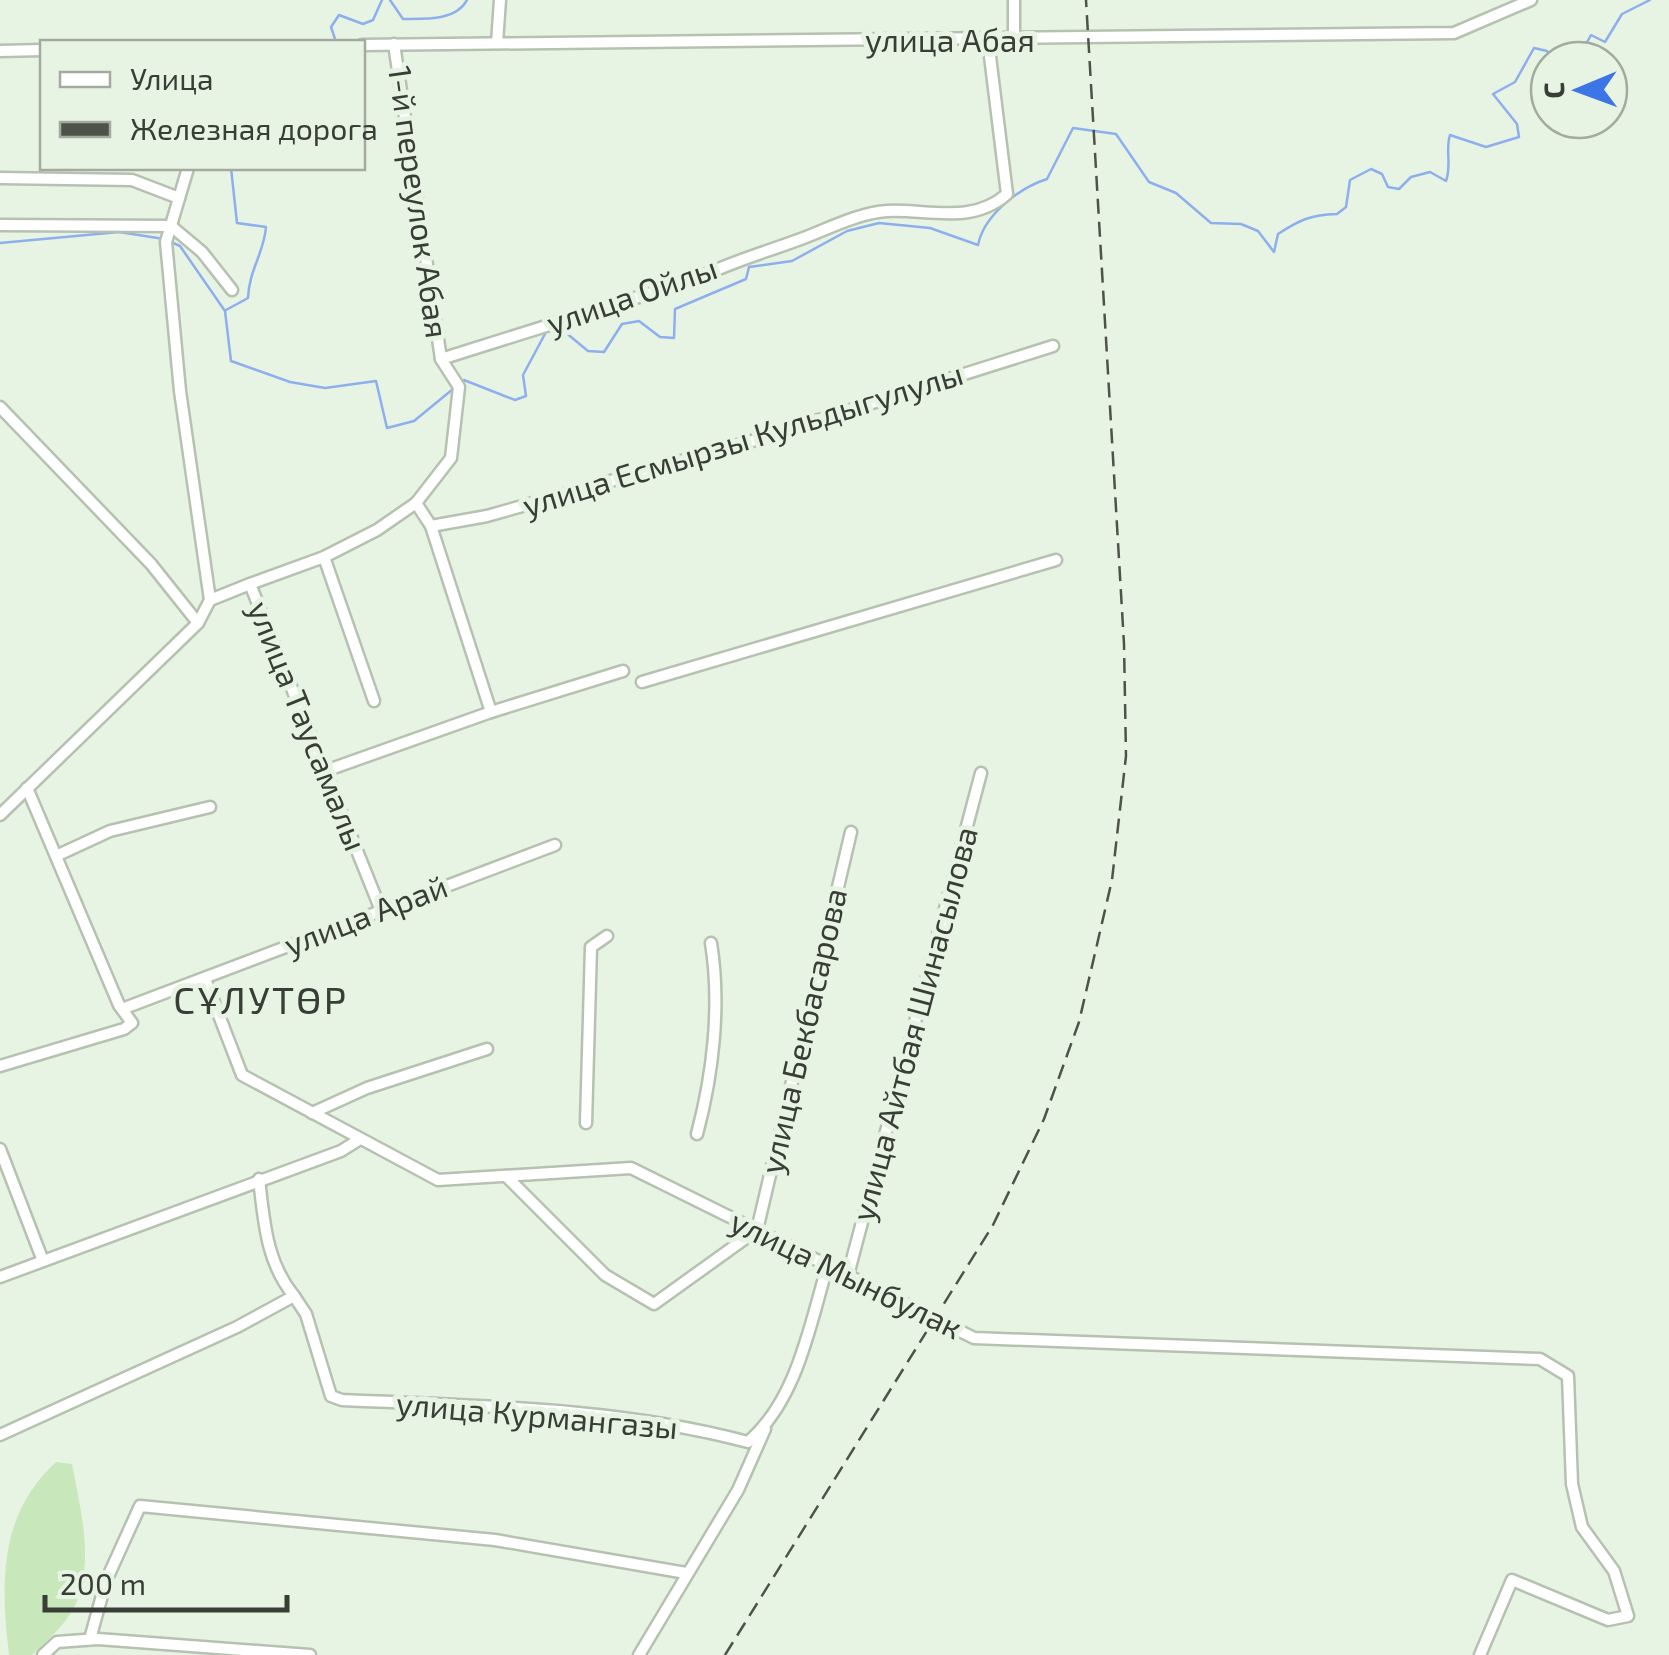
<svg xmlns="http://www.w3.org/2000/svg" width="1669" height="1655" font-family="'Exo 2',sans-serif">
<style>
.green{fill:#c8e7bb}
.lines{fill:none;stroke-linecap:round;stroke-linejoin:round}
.stream{stroke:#8dafee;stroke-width:2.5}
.minor-casing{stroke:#b6c1b1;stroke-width:15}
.minor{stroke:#fff;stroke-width:10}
.rail{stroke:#4d534b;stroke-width:2.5;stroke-dasharray:15 8;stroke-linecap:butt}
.labels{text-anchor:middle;stroke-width:10;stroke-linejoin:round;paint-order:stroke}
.street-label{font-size:32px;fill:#383d36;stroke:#e8f4e3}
.quarter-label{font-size:38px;letter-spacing:2.5px;fill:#383d36;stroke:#e8f4e3}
</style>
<rect width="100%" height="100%" fill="#e8f4e3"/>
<path class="green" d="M56,1462L72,1464C81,1512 99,1578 66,1620C56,1633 43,1644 32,1655H9C0,1579 0,1514 56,1462Z"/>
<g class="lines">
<g class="stream">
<path d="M390,0L403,19C425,19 456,21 467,0"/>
<polyline points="336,42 331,27 339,15 363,24 373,20 382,0"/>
<polyline points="1577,60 1591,35 1605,42 1622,14 1650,0"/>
<polyline points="171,242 180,246 225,311 231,361 290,382 325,388 376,381 387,428 414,421 453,389"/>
<polyline points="0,243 119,232 164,239"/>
<path d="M226,310L248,298C249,270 264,253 266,227L237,223L231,168"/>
<path d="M460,384L464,380L515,400L526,396L523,375L546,332L559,327L588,351L604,352L622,324L639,321L660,337L674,338L675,309L746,279L749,267L792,261L847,231L879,223L930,228L978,245C984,215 1019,188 1047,179L1073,128L1116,134L1149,182L1176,193L1211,223L1241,224L1258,231L1274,252L1278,234C1301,219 1311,215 1337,214L1346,207L1350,180L1371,169L1382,174L1388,187L1399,189L1411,177L1430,172L1446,181C1452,164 1445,151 1450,135L1486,147L1519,137L1517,124L1493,94L1515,82L1534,48L1547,51L1552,60"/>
</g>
<defs>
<g id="minor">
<polyline points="1014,40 1014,0"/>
<polyline points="497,43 500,0"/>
<polyline points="394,44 441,359"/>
<polyline points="362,45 1454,33 1531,0"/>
<polyline points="0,51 42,50"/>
<polyline points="0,178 132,180 179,198"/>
<polyline points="0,225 171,226 202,252 232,290"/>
<polyline points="0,407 151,564 198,623"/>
<polyline points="416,503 431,526 487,516 752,441 1053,346"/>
<polyline points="431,526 491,712 623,671"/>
<polyline points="324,557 374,701"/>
<path d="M250,584L324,557L377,530L416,503L451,458L459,387L441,359L696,279C730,262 763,253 798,240C826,230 857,213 887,211C929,209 972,225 1007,194L988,40"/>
<polyline points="210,600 250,584 380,908"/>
<polyline points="642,682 1056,560"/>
<polyline points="325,771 491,712"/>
<polyline points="0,815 198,623 210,600 180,391 166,242 188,168"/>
<polyline points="56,856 110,831 210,807"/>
<polyline points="205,979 242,1075 438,1180 631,1168 974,1338 1540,1359 1568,1376 1572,1484 1582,1527 1614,1571 1628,1616 1608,1620 1512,1580 1480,1655"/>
<polyline points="122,1009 555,845"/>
<polyline points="0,1066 124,1029 132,1023 119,1005 27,788"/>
<polyline points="312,1113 367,1088 487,1049"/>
<polyline points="586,1123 591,947 607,936"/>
<path d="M697,1134C713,1074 721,1005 711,943"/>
<polyline points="0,1149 43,1261"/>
<polyline points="506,1176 605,1275 654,1304 757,1230 851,832"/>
<path d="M259,1179C264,1221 266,1262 294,1296"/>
<polyline points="848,1275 981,773"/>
<polyline points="0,1277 341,1151 360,1139"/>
<path d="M0,1435L237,1327L294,1296L306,1314L331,1396L342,1400C477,1406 617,1407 748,1442C794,1403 808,1334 824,1278L822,1262"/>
<polyline points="90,1639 106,1581 140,1506 495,1540 686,1573"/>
<polyline points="43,1655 57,1642 98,1639 310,1655"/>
<polyline points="639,1655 738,1490 765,1429"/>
</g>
</defs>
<use href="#minor" class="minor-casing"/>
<use href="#minor" class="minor"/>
<polyline class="rail" points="725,1655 993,1225 1044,1119 1079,1022 1112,880 1126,756 1124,644 1086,0"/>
</g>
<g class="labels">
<g class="street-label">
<text x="950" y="52">улица Абая</text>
<text transform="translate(418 202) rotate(82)" y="11">1-й переулок Абая</text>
<text transform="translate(632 296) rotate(-19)" y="11">улица Ойлы</text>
<text transform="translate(743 440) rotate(-17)" y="11">улица Есмырзы Кульдыгулулы</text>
<text transform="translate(307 726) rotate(68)" y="11">улица Таусамалы</text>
<text transform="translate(366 916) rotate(-21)" y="11">улица Арай</text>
<text transform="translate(915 1024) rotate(-75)" y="11">улица Айтбая Шинасылова</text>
<text transform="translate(804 1031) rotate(-77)" y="11">улица Бекбасарова</text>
<text transform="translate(846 1275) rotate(26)" y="11">улица Мынбулак</text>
<text transform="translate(537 1416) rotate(5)" y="11">улица Курмангазы</text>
</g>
<g class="quarter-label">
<text x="261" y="1014">СҰЛУТӨР</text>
</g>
</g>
<rect x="40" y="40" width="325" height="130" fill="#e8f4e3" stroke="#a2ab9e" stroke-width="2.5"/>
<rect x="60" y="72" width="50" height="15" fill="#ffffff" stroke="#a2ab9e" stroke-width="2.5"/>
<text x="130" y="90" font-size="30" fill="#383d36">Улица</text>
<rect x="60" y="122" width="50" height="15" fill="#4d534b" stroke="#a2ab9e" stroke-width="2.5"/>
<text x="130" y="140" font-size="30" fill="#383d36">Железная дорога</text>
<g transform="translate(1579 90) rotate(269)"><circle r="48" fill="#e8f4e3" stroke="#a2ab9e" stroke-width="2.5"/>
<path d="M0-8L18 38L0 25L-18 38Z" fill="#3c75e5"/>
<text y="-15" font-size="28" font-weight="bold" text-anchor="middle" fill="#383d36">С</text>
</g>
<path d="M45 1595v15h242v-15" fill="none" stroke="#383d36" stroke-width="5"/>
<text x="60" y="1595" font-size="30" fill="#383d36" stroke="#e8f4e3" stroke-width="8" paint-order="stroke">200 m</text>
</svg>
